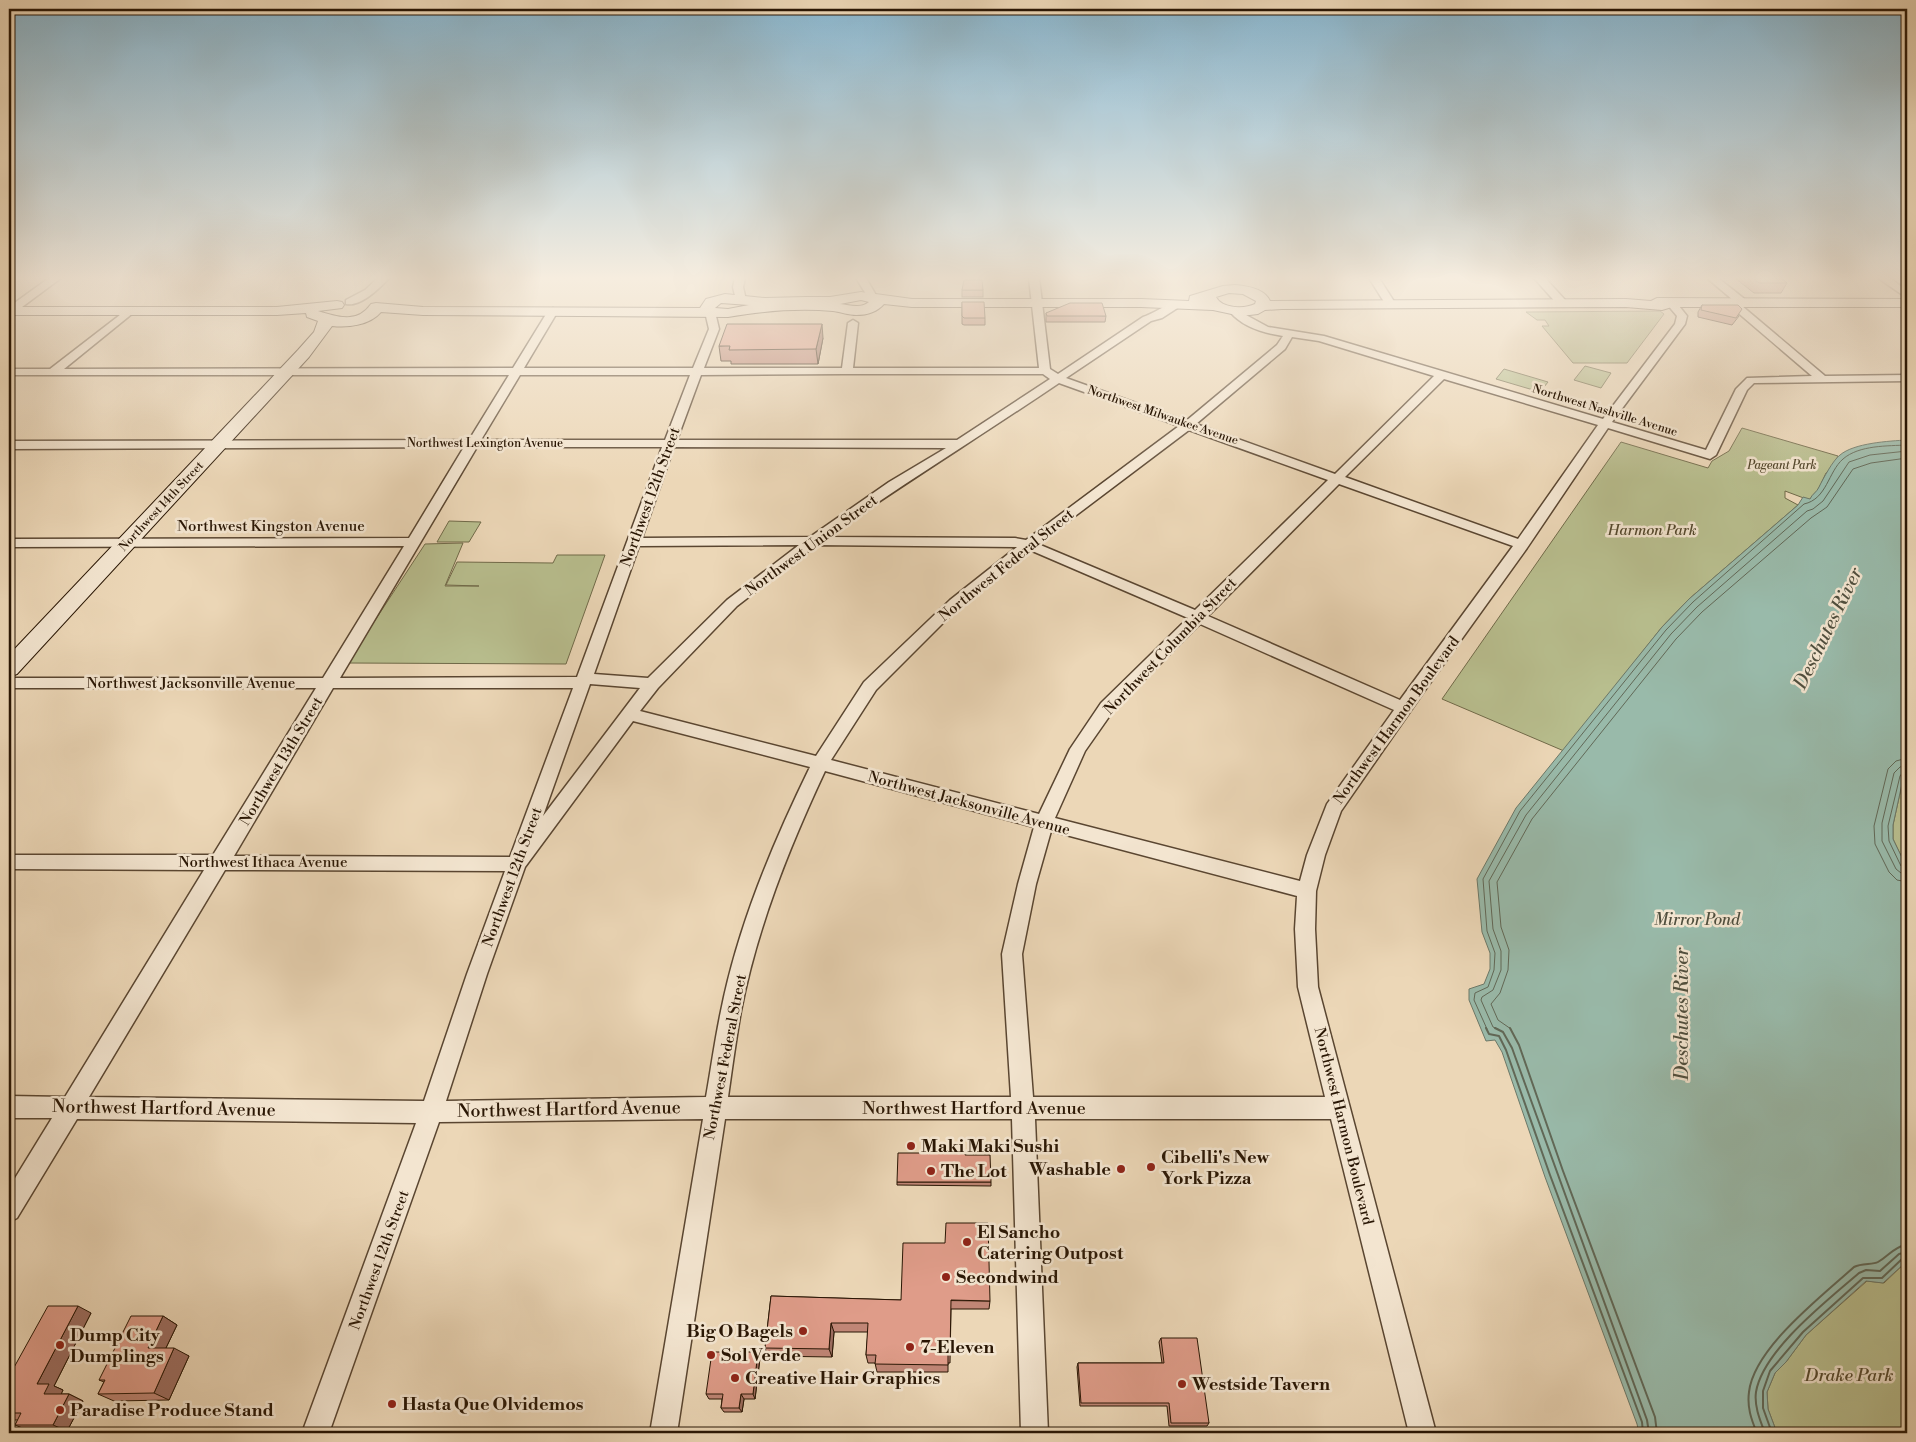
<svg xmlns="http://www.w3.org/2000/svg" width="1916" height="1442" font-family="'Libre Bodoni',serif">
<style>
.green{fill:#b8be8e;stroke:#706a49}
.water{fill:#99baaa;stroke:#6c7868}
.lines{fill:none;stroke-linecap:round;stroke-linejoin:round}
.shore-far1{stroke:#616857;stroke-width:1}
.shore{stroke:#616857;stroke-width:2}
.street-casing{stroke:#5a4631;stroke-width:3}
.secondary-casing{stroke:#291604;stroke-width:2}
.street{fill:#f3e5d0;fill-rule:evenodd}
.secondary{fill:#f3e5d0;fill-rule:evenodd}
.wall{fill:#c08676;stroke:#291604}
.shaded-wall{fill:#9c6d60;stroke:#291604}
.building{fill:#df9c89;stroke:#291604}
.poi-dot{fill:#8f2418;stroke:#f3e5d0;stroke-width:2}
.labels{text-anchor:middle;stroke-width:5;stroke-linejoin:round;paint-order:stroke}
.far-street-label{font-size:12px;fill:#291604;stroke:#f3e5d0}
.far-park-label{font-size:12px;font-style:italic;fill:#54482d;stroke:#f3e5d0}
.street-label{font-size:15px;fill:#291604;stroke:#f3e5d0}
.park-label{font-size:15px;font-style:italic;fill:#54482d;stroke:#f3e5d0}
.water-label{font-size:16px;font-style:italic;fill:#504f3e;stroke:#f3e5d0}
.near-street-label{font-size:18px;fill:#291604;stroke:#f3e5d0}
.near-poi-label{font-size:18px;font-weight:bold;fill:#291604;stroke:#f3e5d0;text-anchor:start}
.near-park-label{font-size:18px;font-style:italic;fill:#54482d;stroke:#f3e5d0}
.near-water-label{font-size:19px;font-style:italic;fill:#504f3e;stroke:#f3e5d0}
</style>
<rect width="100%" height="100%" fill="#ecd7b7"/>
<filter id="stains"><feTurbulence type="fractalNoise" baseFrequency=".004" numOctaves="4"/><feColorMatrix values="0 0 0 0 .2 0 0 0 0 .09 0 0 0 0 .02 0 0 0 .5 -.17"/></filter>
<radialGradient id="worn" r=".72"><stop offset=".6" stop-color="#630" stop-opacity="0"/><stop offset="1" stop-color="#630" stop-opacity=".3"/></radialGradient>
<g class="green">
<polygon points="1660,311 1664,314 1627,363 1573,363 1542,326 1549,326 1545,320 1537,320 1526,312"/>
<polygon points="1585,366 1611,373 1601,388 1574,380"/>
<polygon points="1504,369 1548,382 1540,392 1496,379"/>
<polygon points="1742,428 1838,456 1832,468 1826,473 1818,490 1809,500 1785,491 1785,498 1798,505 1689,599 1662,627 1564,751 1442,699 1621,442 1708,468 1712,461 1729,451"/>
<polygon points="449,521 481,522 469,542 437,542"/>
<polygon points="463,543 445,586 479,586 446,585 457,562 553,563 557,555 605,555 566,664 347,663 425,544"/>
<polygon points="1907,761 1907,868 1893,839 1893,825"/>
<polygon points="1907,1261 1907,1433 1777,1433 1768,1409 1767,1392 1775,1373 1786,1362 1806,1335 1867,1281 1884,1283"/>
</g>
<path class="water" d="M1907,440V761L1893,825V839L1907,868V1261L1883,1283L1866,1281L1806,1335L1786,1362L1775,1373L1767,1392L1768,1409L1777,1433H1639L1637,1424L1545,1177L1502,1052L1495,1040L1486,1041L1469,1000V989L1484,984L1490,969V953L1482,932L1477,879L1516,808L1662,627L1689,599L1798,505L1803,497L1810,499C1812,494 1817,492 1819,487C1823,479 1833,460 1840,455C1854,443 1889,441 1907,440Z"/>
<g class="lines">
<g class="shore-far1">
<polyline points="1907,758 1896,761 1888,769 1874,826 1875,844 1889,872 1897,880 1907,882"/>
<polyline points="1907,765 1900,767 1894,773 1882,823 1882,841 1896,869 1901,873 1907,874"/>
<polyline points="1907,772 1903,772 1900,776 1888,826 1889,841 1901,866 1907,868"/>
<path d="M1487,1029L1474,1000L1475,993L1488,987L1494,970L1495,953L1487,931L1483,879L1520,811L1666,630L1693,602L1804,504C1827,499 1828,472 1843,459C1859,445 1888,446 1907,445"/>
<polyline points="1498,1029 1493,1027 1481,1000 1482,997 1493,990 1501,970 1501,951 1493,929 1489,881 1526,815 1671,634 1697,607 1807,511 1813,509 1823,501 1849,462 1870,455 1907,451"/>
<polyline points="1511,1029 1498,1020 1491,1004 1500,993 1508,970 1509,950 1501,927 1497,882 1532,819 1676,639 1702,612 1811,518 1827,507 1853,469 1871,463 1907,458"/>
</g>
<g class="shore">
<polyline points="1486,1028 1489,1034 1499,1036 1506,1050 1550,1175 1642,1422 1643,1433"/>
<polyline points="1495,1028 1503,1032 1512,1048 1647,1420 1649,1433"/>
<polyline points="1510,1028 1519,1045 1563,1171 1655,1417 1657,1433"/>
<path d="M1757,1433C1751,1419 1747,1407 1749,1392C1754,1348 1822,1296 1854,1267C1862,1263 1873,1265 1878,1262C1890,1255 1891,1249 1907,1244"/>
<path d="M1765,1433C1760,1420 1754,1406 1756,1392C1763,1350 1828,1300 1859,1273L1866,1270L1880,1271L1899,1254L1907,1252"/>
<polyline points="1772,1433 1763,1408 1763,1391 1770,1371 1803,1332 1863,1278 1882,1278 1902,1259 1907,1258"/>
</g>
<defs>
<g id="street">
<polygon points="49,278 61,278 14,313 9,314 9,307"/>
<path d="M378,278H389C379,289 360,307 346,304V300L365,290Z"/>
<polygon points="735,278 745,278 743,287 746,300 744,302 741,303 736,300 733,287"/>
<polygon points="856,278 866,278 877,297 875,299 869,299"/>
<path d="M1029,278H1039L1050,369L1058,374L1143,317C1154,314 1170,301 1179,303V307L1162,318L1151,321L1066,378L1186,421L1277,345L1283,336C1263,333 1243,327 1230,312L1235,309L1268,327L1324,336L1603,419L1675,324L1677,316L1666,303L1671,300L1675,301L1687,316L1685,324L1612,422L1706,450L1736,389L1747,378L1812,376L1729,305V301L1733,300L1707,278H1718L1747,301V305L1742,306L1825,376L1907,375V381L1754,383L1747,390L1716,455L1710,459L1608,428L1527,548L1425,690L1341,811L1325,855L1316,891L1315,929L1318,987L1436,1433H1409L1331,1119H1035L1048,1433H1021L1012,1119H725L677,1433H650L703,1119L439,1122L329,1433H302L416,1123L77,1119L17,1218L9,1222V1188L52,1118H9V1096L65,1097L204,870L9,869V855H213L316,688H9V678H323L404,546L9,547V539L409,538L464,447L9,449V441L469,440L509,375H9V369H50L129,308L133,309V313L64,369L513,368L548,311L553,308L558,311L524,368H693L709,329L705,312L710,309L715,312L719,329L704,368H842L848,323L853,320L858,323L853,368H1039ZM1292,337L1319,341L1434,376L1335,474L1196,424L1285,349ZM844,374H1043L1050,379L957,440H677L701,375ZM520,375H690L665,440H481ZM1444,379L1598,425L1518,539L1345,477ZM1059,383L1179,426L1026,540L1015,538L827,537C903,484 982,435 1059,383ZM1189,430L1328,480L1195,610L1038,544ZM477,447H662L577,677L340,678ZM674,447L946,448L889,482L810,537L642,538ZM1339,484L1513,546L1400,700L1208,616ZM799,545L727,600L648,678L594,674L639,546ZM816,545L1017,547L950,600L864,682L816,756L640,711L658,688L737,606ZM1030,550L1188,618L1101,703L1070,749L1039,814L831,760L876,690L960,606ZM1200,624L1394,710L1327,804L1307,855L1300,881L1055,818L1085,751L1113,711ZM590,684L640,688L543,816ZM333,688H573L510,857L234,856ZM633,721L810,767C772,845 738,926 721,1011C715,1039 711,1069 706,1097L446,1101L487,974L525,867ZM825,771L1034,827L1018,884L1002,954L1011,1097H728C732,1069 736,1039 741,1011C757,928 789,848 825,771ZM1051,831L1297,896L1295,929L1298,987L1325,1097H1033L1022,954L1036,884ZM225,870L505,871L467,974L424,1101L89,1097Z"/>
<polygon points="1369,278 1379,278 1395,303 1394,305 1386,305"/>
<polygon points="1534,278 1545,278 1566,301 1566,305 1558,305"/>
<polygon points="1878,278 1890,278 1907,291 1907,298"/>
</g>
<path id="secondary" d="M1235,285C1248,286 1265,289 1270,301L1626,299L1651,301L1657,298L1907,299V307H1672L1662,310L1626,307L1282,309L1265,310L1258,314L1241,316L1213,310L1141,307H912L884,304C877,312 867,315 856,315C849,315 841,312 833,311C798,308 762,311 728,317L423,315L381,312C370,325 348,328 332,326L309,357L17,674L9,677V655L298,350L314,332L318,321L307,317L306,313L277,315H9V307H277L337,301L342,302L344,305L342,308L318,311C338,317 357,324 371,304L376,303L423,307L700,308L706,299L725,294L765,298L806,297H830L861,292L912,299H1141L1189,301L1190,296L1223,286ZM1229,293L1243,294L1256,301L1255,304C1245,309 1222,309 1216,297ZM861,300L869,302C860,309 850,305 840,304ZM721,303L749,305L728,309L715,308Z"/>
</defs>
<use href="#street" class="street-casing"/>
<use href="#secondary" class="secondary-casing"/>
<use href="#street" class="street"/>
<use href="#secondary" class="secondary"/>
</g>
<g class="wall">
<polygon points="1735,278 1781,278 1787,283 1781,293 1754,293"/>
<rect x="962" y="290" width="21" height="7"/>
<polygon points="962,302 985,318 985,325 964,325 962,324"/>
<polygon points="1702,305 1739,316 1732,325 1698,317 1698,312"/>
<polygon points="1046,313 1106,316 1105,322 1046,322"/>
<polygon points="823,338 818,364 731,364 731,361 721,361 719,346"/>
<polygon points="897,1182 991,1182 991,1186 897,1185"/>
<polygon points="771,1296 901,1300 990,1301 989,1309 951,1309 950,1363 948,1363 948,1372 877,1372 875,1363 868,1363 866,1355 868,1332 834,1332 832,1357 768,1356 765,1348"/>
<polygon points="91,1313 54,1386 63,1390 61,1394 69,1394 83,1401 67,1431 30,1431 15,1425 18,1420 9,1420 9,1371 12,1371"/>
<polygon points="163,1316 177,1325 166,1348 189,1356 169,1400 114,1401 98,1394 104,1382 99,1380"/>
<polygon points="1161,1338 1209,1423 1207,1426 1169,1426 1167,1406 1080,1406 1077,1367 1078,1363 1162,1363 1159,1342"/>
<polygon points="758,1352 760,1358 755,1399 744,1399 742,1412 724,1412 721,1408 722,1399 709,1399 706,1394"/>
</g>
<g class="shaded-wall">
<polygon points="822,324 823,338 818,364 816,349"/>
<polygon points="78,1306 91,1313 54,1386 63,1390 58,1401 44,1394 37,1384"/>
<polygon points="163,1316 177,1325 162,1356 148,1348"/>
<polygon points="831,1323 834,1332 832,1357 829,1349"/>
<polygon points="174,1348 189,1356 169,1400 154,1393"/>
<polygon points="758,1352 760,1358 755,1399 753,1394"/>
<polygon points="69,1394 83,1401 67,1431 53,1425"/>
<polygon points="741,1394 744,1399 742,1412 739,1408"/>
</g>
<g class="building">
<polygon points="1753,278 1781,278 1787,283 1759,283"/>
<polygon points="964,280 982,280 983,290 962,290"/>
<polygon points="962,302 984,302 985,318 964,318 962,316"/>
<polygon points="1070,303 1102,303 1106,316 1047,316 1046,313"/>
<polygon points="1702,305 1738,305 1742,309 1736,318 1701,310"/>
<polygon points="727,324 822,324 816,349 729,350 730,346 719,346"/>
<polygon points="898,1153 965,1153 965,1155 990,1155 991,1182 897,1182"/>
<polygon points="946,1223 988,1223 990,1301 951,1300 950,1355 948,1355 948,1365 875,1364 876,1355 866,1355 868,1323 831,1323 829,1349 765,1348 771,1296 901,1300 903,1243 945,1243"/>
<polygon points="48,1306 78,1306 37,1384 49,1384 44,1394 69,1394 53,1425 15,1425 21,1413 9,1413 9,1371 12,1371"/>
<polygon points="131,1316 163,1316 148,1348 174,1348 154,1393 98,1394 105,1380 99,1380"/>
<polygon points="1161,1338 1197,1338 1209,1423 1171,1423 1169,1403 1081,1403 1078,1363 1164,1363"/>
<polygon points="712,1352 758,1352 753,1394 741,1394 739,1408 721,1408 723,1394 706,1394"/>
</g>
<linearGradient id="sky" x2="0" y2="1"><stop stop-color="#88b6cf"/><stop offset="0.58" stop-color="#f6eddf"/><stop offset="1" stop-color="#f6eddf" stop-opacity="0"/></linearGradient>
<rect width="1916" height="480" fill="url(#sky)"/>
<g class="poi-dot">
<circle cx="911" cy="1146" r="5"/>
<circle cx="1151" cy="1167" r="5"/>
<circle cx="1121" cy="1169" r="5"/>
<circle cx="931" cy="1171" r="5"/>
<circle cx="967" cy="1242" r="5"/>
<circle cx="946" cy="1277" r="5"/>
<circle cx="803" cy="1331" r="5"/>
<circle cx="60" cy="1345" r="5"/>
<circle cx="910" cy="1347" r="5"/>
<circle cx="711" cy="1355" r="5"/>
<circle cx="735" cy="1378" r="5"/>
<circle cx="1182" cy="1384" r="5"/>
<circle cx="392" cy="1404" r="5"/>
<circle cx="60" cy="1410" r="5"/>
</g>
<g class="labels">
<g class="far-street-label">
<text transform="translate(1605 410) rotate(17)" y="4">Northwest Nashville Avenue</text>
<text transform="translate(1163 415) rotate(19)" y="4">Northwest Milwaukee Avenue</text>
<text x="485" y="447">Northwest Lexington Avenue</text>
<text transform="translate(161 506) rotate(-47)" y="4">Northwest 14th Street</text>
</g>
<g class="far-park-label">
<text x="1782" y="469">Pageant Park</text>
</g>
<g class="street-label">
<text transform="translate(650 497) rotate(-70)" y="5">Northwest 12th Street</text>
<text x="271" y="531">Northwest Kingston Avenue</text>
<text transform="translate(811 545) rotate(-36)" y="5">Northwest Union Street</text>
<text transform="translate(1006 565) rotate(-39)" y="5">Northwest Federal Street</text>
<text transform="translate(1170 646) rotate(-46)" y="5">Northwest Columbia Street</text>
<text x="191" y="688">Northwest Jacksonville Avenue</text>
<text transform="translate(1396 720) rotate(-54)" y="5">Northwest Harmon Boulevard</text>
<text transform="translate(281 761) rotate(-59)" y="5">Northwest 13th Street</text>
<text transform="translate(969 803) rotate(15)" y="5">Northwest Jacksonville Avenue</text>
<text x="263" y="867">Northwest Ithaca Avenue</text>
<text transform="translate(512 877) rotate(-70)" y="5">Northwest 12th Street</text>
<text transform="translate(725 1057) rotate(-79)" y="5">Northwest Federal Street</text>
<text transform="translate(1344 1126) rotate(76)" y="5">Northwest Harmon Boulevard</text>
<text transform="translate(379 1260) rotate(-70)" y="5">Northwest 12th Street</text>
</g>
<g class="park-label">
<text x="1652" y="535">Harmon Park</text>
</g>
<g class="water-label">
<text x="1697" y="925">Mirror Pond</text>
</g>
<g class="near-street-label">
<text transform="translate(164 1108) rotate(1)" y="6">Northwest Hartford Avenue</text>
<text x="974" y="1114">Northwest Hartford Avenue</text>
<text transform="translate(569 1109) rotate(-1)" y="6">Northwest Hartford Avenue</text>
</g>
<g class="near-poi-label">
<text x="921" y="1152">Maki Maki Sushi</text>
<text x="1161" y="1163">Cibelli's New<tspan x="1161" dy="21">York Pizza</tspan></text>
<text x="1111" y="1175" text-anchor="end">Washable</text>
<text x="941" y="1177">The Lot</text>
<text x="977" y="1238">El Sancho<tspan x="977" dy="21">Catering Outpost</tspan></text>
<text x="956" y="1283">Secondwind</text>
<text x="793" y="1337" text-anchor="end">Big O Bagels</text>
<text x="70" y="1341">Dump City<tspan x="70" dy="21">Dumplings</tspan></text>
<text x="920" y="1353">7-Eleven</text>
<text x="721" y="1361">Sol Verde</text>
<text x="745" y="1384">Creative Hair Graphics</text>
<text x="1192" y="1390">Westside Tavern</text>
<text x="402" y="1410">Hasta Que Olvidemos</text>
<text x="70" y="1416">Paradise Produce Stand</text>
</g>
<g class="near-park-label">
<text x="1849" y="1381">Drake Park</text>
</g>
<g class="near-water-label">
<text transform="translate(1827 628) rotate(-64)" y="7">Deschutes River</text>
<text transform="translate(1681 1014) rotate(-90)" y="7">Deschutes River</text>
</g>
</g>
<rect width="1916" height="1442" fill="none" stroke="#ecd7b7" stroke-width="30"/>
<rect x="10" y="10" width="1896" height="1422" fill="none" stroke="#291604" stroke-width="2.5"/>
<rect x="15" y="15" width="1886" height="1412" fill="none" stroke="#291604"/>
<rect width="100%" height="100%" filter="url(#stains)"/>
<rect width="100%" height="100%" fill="url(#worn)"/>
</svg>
